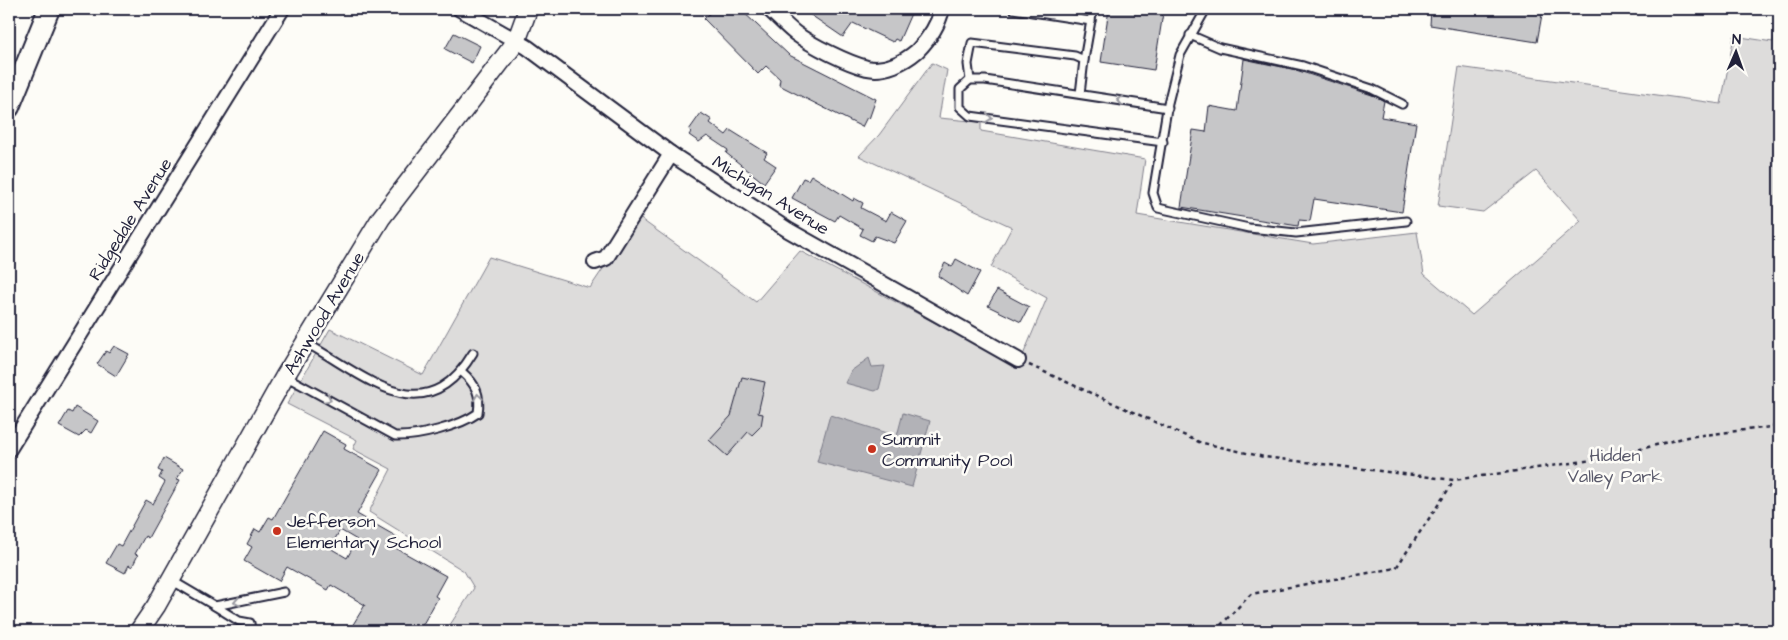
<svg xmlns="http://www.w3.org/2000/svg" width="1788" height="640" font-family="'Architects Daughter',sans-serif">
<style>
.green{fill:#dddcdb;stroke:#807f8b}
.water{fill:#b2b2b7;stroke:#787885}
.building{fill:#c6c6c8;stroke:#22223b;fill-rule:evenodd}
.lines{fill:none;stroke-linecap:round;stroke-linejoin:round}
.service-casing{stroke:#22223b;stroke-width:11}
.minor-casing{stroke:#22223b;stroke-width:18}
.tertiary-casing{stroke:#22223b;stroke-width:21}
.secondary-casing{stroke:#22223b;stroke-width:24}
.path{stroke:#22223b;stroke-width:2.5;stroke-dasharray:4 4;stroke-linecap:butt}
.service{stroke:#fdfcf7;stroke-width:7}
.minor{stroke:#fdfcf7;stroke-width:14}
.tertiary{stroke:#fdfcf7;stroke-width:18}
.secondary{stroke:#fdfcf7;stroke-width:20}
.oneway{stroke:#9a9aa2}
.poi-dot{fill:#c8321e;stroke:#fdfcf7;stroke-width:2}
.labels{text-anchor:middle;stroke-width:5;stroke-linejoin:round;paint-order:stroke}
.street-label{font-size:18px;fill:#22223b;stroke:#fdfcf7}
.poi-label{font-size:18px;fill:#22223b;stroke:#fdfcf7;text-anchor:start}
.park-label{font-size:18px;fill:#5a5a6b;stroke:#fdfcf7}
</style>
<rect width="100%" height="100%" fill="#fdfcf7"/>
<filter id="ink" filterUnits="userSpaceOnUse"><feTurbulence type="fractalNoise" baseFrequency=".02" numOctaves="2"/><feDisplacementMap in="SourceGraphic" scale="10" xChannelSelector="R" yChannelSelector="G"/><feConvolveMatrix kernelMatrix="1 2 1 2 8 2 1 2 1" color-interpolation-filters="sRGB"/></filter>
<g filter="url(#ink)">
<polygon class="green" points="1778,9 1779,631 446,631 474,588 464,571 369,512 391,469 353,449 357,440 287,404 330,329 423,375 489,257 590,288 638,217 756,302 800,251 1018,367 1047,298 991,267 1012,227 859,156 879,135 932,63 947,70 939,118 981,122 981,131 1145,159 1137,215 1313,244 1417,232 1424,274 1472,315 1581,221 1536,171 1483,212 1438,206 1459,67 1721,104 1734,36 1773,42"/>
<g class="water">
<polygon points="869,358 872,367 885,366 879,389 875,391 845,383 851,371"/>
<polygon points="903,413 930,421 912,487 817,462 830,415 897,436"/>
</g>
<g class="building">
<polygon points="714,9 740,9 789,55 876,99 869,119 867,117 862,127 779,85 780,79 766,66 758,74 704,19"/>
<polygon points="802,9 913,9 899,41 895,39 893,42 853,23 843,37"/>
<polygon points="1109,9 1133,9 1163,13 1154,70 1101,62"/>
<polygon points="1431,9 1543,9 1537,42 1430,25"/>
<polygon points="454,33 480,46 472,63 445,49"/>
<polygon points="1244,59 1296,70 1375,96 1384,101 1381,117 1416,123 1402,212 1314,199 1310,221 1299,220 1298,226 1181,207 1193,130 1206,132 1209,106 1237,111"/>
<polygon points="701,113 712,120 710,123 726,135 730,130 767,153 764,158 776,166 764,183 726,153 728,150 707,136 699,142 689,135 691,132 689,130"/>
<polygon points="811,175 853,201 854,198 863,203 861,208 886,221 891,212 907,221 894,243 875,236 872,241 860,235 863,229 839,215 835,221 792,198 803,178 808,180"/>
<polygon points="956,259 980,272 967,296 938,276 945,263 952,267"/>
<polygon points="997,290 1029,307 1021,322 988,306"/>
<polygon points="114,346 129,354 116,376 97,364 106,351 109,353"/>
<polygon points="742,377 765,382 758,413 763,414 761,426 752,435 748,432 727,456 709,440 731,416"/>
<polygon points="75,407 98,421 91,433 86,430 79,437 59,426 68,411 72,413"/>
<path d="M323,431L346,444L344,449L382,470L357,514L399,538L394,547L446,576L435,596L438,598L419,631H349L365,605L331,585L328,590L287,567L279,581L244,561L252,547L247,544L255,529L260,532L269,517L273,519ZM340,530L357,540L347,558L330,548Z"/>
<polygon points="164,458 183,469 177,479 180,480 148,538 145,536 135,554 138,555 132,567 129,565 125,573 106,563 117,544 121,546 146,500 153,504 165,482 159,478 162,472 158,470"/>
</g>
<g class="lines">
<defs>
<g id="service">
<polyline points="1013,9 1091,21"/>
<polyline points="1206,9 1180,55 1168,103 1153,193 1158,208 1249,228 1296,233 1406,221"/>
<polyline points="1190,35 1220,48 1303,66 1372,89 1402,104"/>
<polyline points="1084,60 1093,9"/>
<polyline points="970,80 968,64 972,43 1075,56 1084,60 1080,94"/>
<polyline points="1163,142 970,116 960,107 960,89 970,80 985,80 1168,108"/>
<path d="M306,343C365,375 424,435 473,353"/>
<path d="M285,376L395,436C418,437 460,426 478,413C481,395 476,384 462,372"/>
<polyline points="171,580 215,606"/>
<polyline points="251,631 250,623 239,621 215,606 284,592"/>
</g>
<g id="minor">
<polyline points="460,9 527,47 671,154 788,230 1018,360"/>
<path d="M769,9C778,17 786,26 795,33C811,45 847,63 867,68C885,72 904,62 917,51C929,39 938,26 942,9"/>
<polyline points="595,262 606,258 671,154"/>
<polyline points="9,449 282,9"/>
</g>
<polyline id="tertiary" points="139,631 156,606 285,376 381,218 516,42 528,9"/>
<polyline id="secondary" points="9,107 49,9"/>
</defs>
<use href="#service" class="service-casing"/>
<use href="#minor" class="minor-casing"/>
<use href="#tertiary" class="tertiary-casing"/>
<use href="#secondary" class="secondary-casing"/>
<g class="path">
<polyline points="1029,365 1199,442 1264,457 1454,480 1606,458 1687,437 1779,426"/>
<polyline points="1215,631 1251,594 1396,568 1454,481"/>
</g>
<use href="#service" class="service"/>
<use href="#minor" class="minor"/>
<use href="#tertiary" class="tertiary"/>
<use href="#secondary" class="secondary"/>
</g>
<defs><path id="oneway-chevron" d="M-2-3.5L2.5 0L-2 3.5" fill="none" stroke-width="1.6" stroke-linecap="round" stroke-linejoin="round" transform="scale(1.25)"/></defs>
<g class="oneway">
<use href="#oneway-chevron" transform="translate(1120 100) rotate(-171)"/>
<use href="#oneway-chevron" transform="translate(989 118) rotate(7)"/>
<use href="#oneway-chevron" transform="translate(478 397) rotate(-98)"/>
<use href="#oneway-chevron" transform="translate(328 399) rotate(29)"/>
<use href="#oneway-chevron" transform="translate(237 602) rotate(169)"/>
</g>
</g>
<g class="poi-dot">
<circle cx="872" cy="449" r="5"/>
<circle cx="277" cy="531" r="5"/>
</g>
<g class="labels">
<g class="street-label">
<text transform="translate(771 195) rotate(32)" y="6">Michigan Avenue</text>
<text transform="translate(130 219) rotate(-58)" y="6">Ridgedale Avenue</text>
<text transform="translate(324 313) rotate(-59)" y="6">Ashwood Avenue</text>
</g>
<g class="poi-label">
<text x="882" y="445">Summit<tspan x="882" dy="21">Community Pool</tspan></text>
<text x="287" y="527">Jefferson<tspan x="287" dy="21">Elementary School</tspan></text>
</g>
<g class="park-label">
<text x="1615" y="461">Hidden<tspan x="1615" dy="21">Valley Park</tspan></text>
</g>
</g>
<rect width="1788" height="640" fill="none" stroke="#fdfcf7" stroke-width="30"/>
<rect x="15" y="15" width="1758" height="610" fill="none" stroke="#22223b" stroke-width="2" filter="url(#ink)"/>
<g transform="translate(1736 52) rotate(2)" stroke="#fdfcf7" stroke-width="4" paint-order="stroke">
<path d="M0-4L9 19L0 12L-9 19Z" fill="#22223b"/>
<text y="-8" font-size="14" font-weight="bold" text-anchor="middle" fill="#22223b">N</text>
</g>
</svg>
